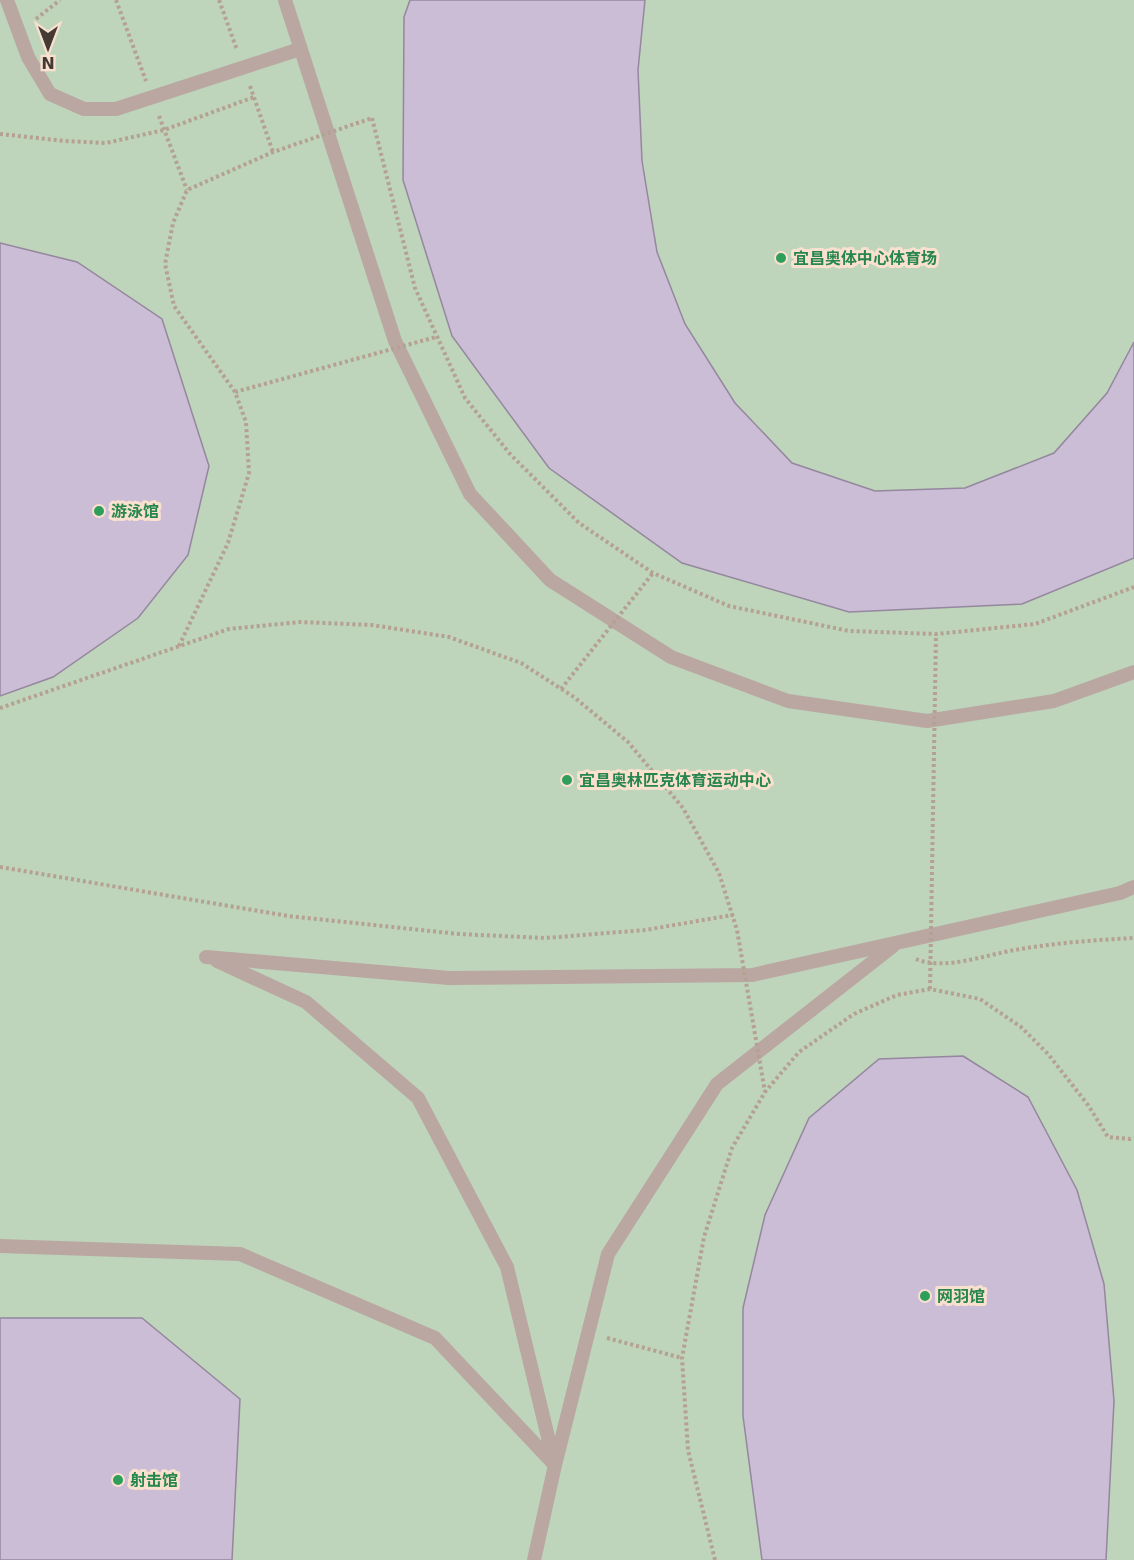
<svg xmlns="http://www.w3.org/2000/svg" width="1134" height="1560" font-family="'DejaVu Sans','Noto Sans SC',sans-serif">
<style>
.park{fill:#bed4bb}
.building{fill:#cbbdd5;stroke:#94879e;stroke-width:1.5}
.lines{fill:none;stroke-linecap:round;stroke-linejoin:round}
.path{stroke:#b5a194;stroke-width:4;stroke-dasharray:3 3;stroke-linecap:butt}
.service{stroke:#baa7a1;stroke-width:14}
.path-bridge{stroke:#b5a194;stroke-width:4;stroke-dasharray:3 3;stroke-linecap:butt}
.leisure-dot{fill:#2e9e5b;stroke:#fae0cf;stroke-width:2}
.labels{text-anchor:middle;stroke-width:6;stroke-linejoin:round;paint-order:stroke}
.leisure-label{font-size:16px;font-weight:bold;fill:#27864d;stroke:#fae0cf;text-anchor:start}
</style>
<rect width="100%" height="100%" fill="#fae0cf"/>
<rect class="park" x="0" y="0" width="1134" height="1560"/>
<g class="building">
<polygon points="410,0 645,0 638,70 642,161 657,252 685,324 735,403 792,463 875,491 965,488 1054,453 1107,393 1134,342 1134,558 1022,604 849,612 682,563 549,468 452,336 403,180 404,17"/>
<polygon points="0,243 77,262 162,319 209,466 188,555 138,618 53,677 0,696"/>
<polygon points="963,1056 1028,1097 1077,1190 1104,1284 1114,1401 1106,1560 762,1560 743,1416 743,1308 765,1215 809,1118 879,1059"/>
<polygon points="0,1318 142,1318 240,1399 232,1560 0,1560"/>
</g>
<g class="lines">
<g class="path">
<polyline points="116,0 146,81"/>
<polyline points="219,0 237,50"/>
<polyline points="36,19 60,0"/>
<polyline points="250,86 273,152"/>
<polyline points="159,116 187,190"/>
<polyline points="372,118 415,288 465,398 510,454 579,523 653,573 729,606 849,631 936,634 1035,624 1134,587"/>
<polyline points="0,134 65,141 106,143 164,130 254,97"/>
<polyline points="0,867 288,916 459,934 545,938 645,930 733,915"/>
<path d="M916,959C944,971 985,955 1015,950C1054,943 1094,940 1134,938"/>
<polyline points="607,1338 682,1358"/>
<polyline points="715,1560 688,1450 682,1358 704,1237 732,1148 765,1092 799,1052 854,1014 897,995 930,989 980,999 1021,1027 1048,1054 1088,1105 1108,1137 1130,1139 1134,1138"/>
</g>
<g class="service">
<polyline points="7,0 28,57 50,94 84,109 116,109 300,49"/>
<polyline points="285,0 395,341 470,494 550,580 671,657 788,701 927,721 1054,701 1134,672"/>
<polyline points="206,957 449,978 752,975 1120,893 1134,887"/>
<polyline points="217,961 306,1002 418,1098 507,1267 554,1462"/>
<polyline points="0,1246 240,1254 435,1338 553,1463"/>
<polyline points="534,1560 555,1465 608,1254 717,1084 893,946"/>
</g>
<g class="path-bridge">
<polyline points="235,392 436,337"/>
<polyline points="179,646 228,543 249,473 246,422 235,392 174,306 165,264 173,223 187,190 273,152 372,118"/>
<polyline points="561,689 653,573"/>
<polyline points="0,708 229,629 300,622 372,625 449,637 521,663 574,697 628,742 683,808 719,873 737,930 765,1092"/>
<polyline points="930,989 936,634"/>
</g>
</g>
<g class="leisure-dot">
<circle cx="781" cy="258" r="6"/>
<circle cx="99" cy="511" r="6"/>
<circle cx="567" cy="780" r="6"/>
<circle cx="925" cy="1296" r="6"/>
<circle cx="118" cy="1480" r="6"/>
</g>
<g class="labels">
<g class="leisure-label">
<text x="793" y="264">宜昌奥体中心体育场</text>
<text x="111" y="517">游泳馆</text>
<text x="579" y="786">宜昌奥林匹克体育运动中心</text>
<text x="937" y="1302">网羽馆</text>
<text x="130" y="1486">射击馆</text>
</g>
</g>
<g transform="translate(48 48) rotate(180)" stroke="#fae0cf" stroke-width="4.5" paint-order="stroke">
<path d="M0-4.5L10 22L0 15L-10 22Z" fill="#443a33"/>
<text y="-9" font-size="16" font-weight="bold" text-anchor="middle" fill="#443a33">N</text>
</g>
</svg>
